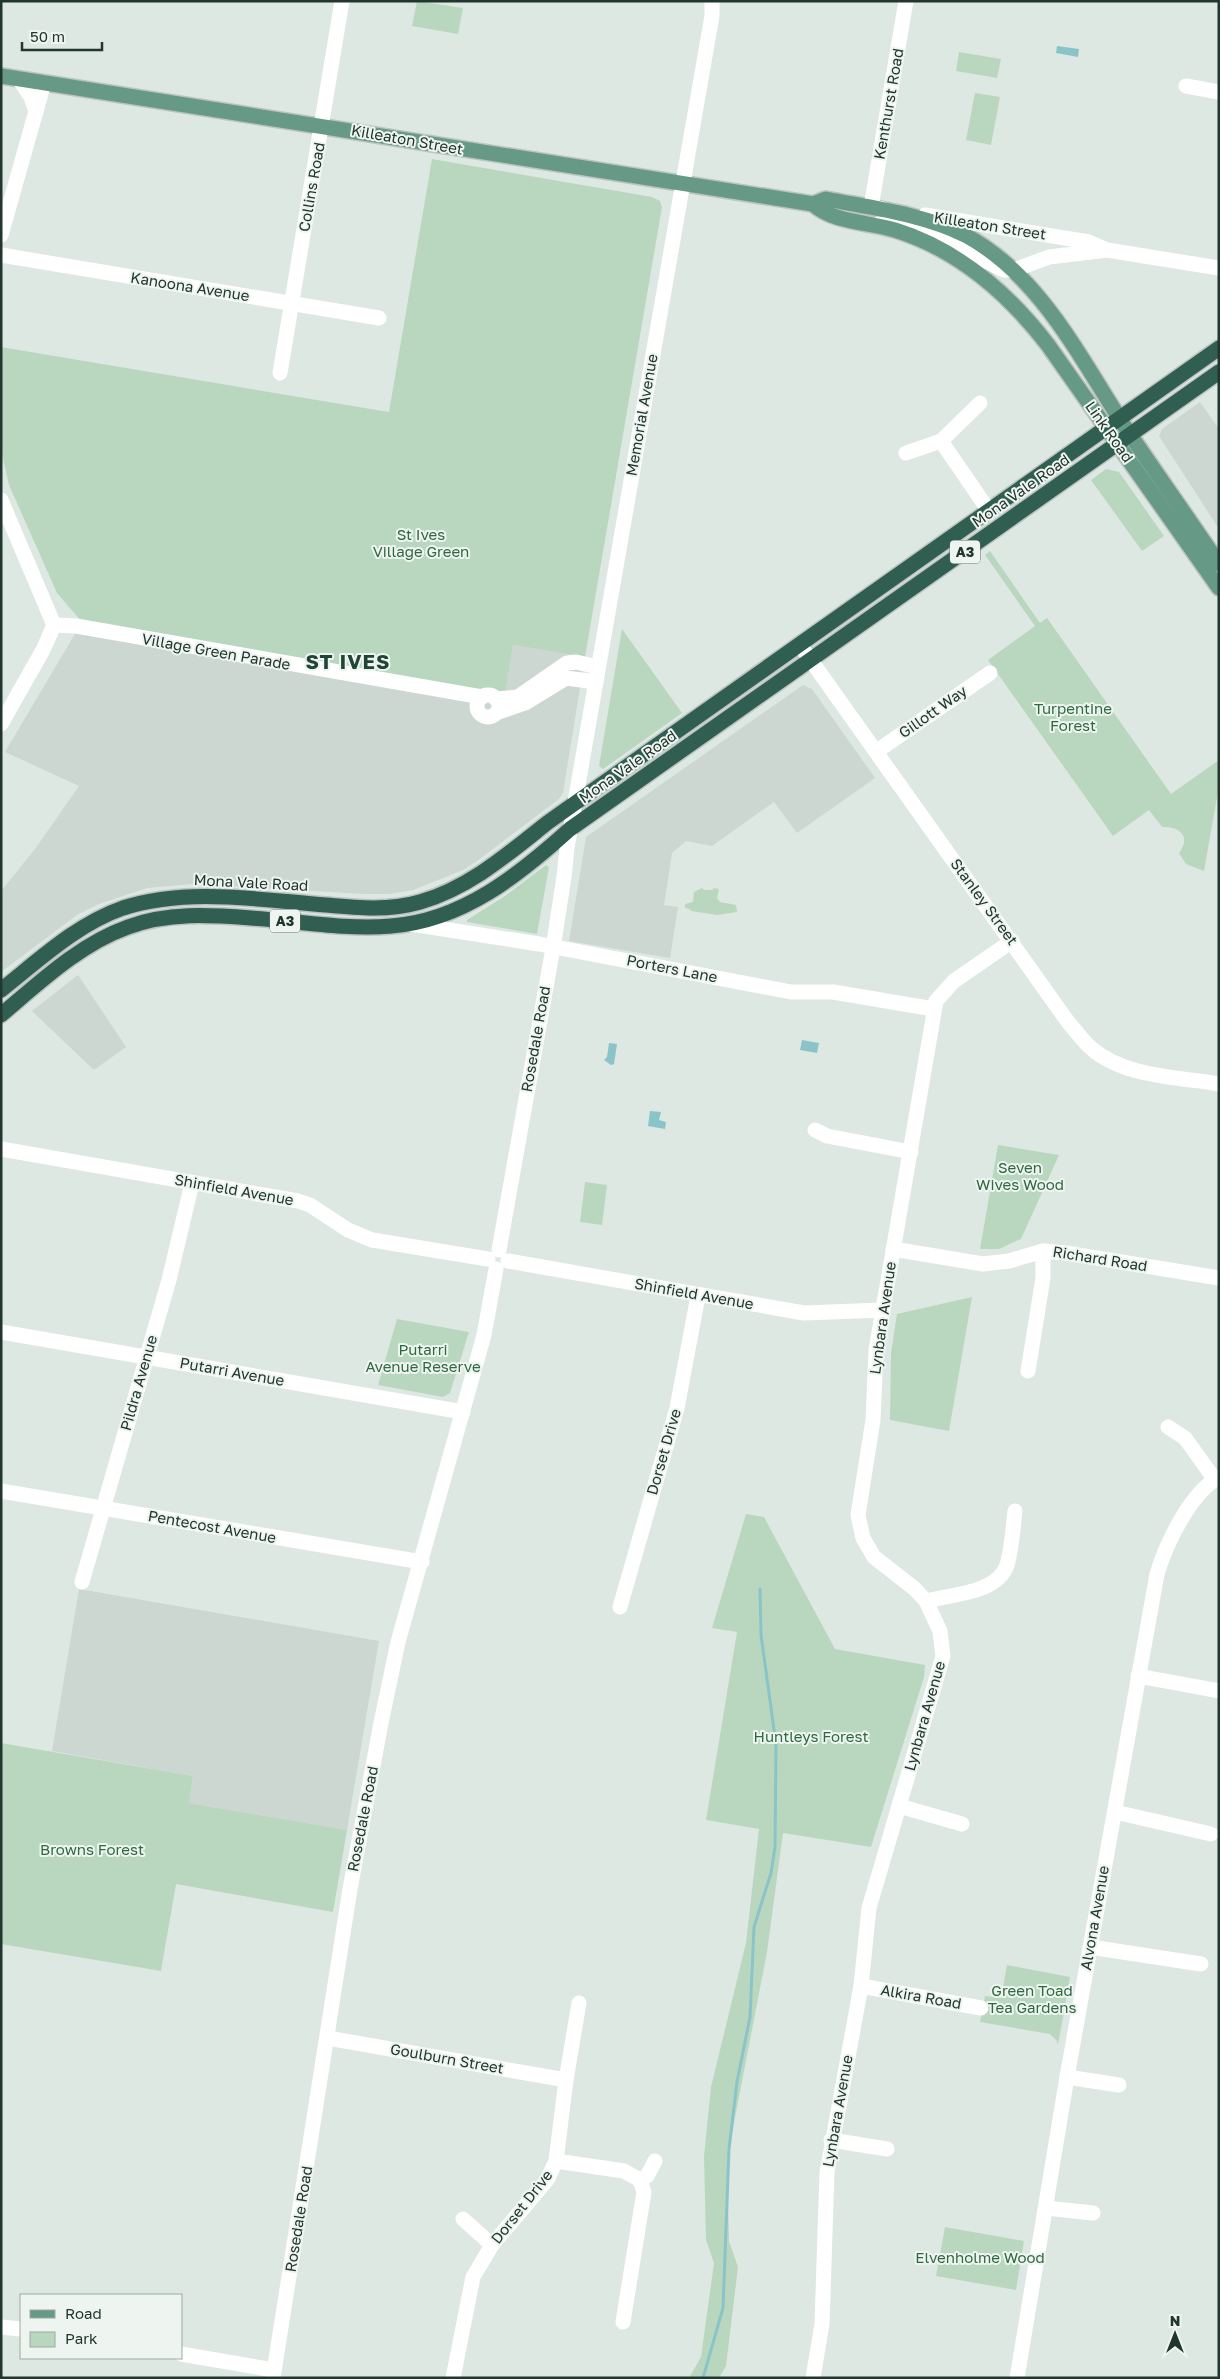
<svg xmlns="http://www.w3.org/2000/svg" width="1220" height="2379" font-family="'Golos Text',sans-serif">
<style>
.built{fill:#ccd7d1}
.green{fill:#b9d7be}
.water{fill:#8bc4c8}
.lines{fill:none;stroke-linecap:round;stroke-linejoin:round}
.stream{stroke:#8bc4c8;stroke-width:3}
.major-casing{stroke:#bcc3c0;stroke-width:18}
.highway-casing{stroke:#bcc3c0;stroke-width:18}
.minor{stroke:#fff;stroke-width:15}
.major{stroke:#679987;stroke-width:15}
.highway{stroke:#305e51;stroke-width:15}
.labels{text-anchor:middle;stroke-width:4;stroke-linejoin:round;paint-order:stroke}
.shield{fill:#eef5f1;stroke:#5e6f68;stroke-width:1}
.shield-label{font-size:14px;font-weight:bold;fill:#21362e}
.street-label{font-size:15px;fill:#21362e;stroke:#eef5f1}
.park-label{font-size:15px;fill:#306840;stroke:#eef5f1}
.district-label{font-size:20px;font-weight:bold;letter-spacing:1px;fill:#204538;stroke:#eef5f1}
</style>
<rect width="100%" height="100%" fill="#dee8e2"/>
<g class="built">
<polygon points="1200,402 1219,429 1219,529 1159,436 1162,429"/>
<polygon points="82,622 505,696 513,645 585,657 563,793 559,799 477,861 463,870 413,890 389,894 365,894 194,884 147,888 99,904 77,915 1,972 1,891 35,849 79,786 5,752"/>
<polygon points="803,685 812,689 875,778 797,833 774,802 712,846 686,841 672,853 664,905 678,907 670,958 569,941 586,837"/>
<polygon points="78,975 126,1047 94,1070 32,1011"/>
<polygon points="79,1589 379,1641 347,1830 189,1803 193,1776 52,1751"/>
</g>
<g class="green">
<polygon points="417,1 463,8 458,34 412,26"/>
<polygon points="959,52 1001,59 997,78 956,71"/>
<polygon points="975,93 1000,97 991,145 966,140"/>
<polygon points="432,159 652,197 660,201 662,207 585,657 513,645 505,696 82,622 57,593 9,485 1,449 1,347 389,412"/>
<polygon points="1106,469 1119,472 1164,536 1142,551 1091,480"/>
<path d="M990,551L1040,623L1047,618L1171,794L1219,760V786L1204,871L1186,864L1179,853C1192,836 1179,826 1162,827L1149,810L1113,836L988,660L1035,626L985,555Z"/>
<polygon points="622,629 682,713 603,769 599,766"/>
<polygon points="546,865 549,867 537,934 467,922 467,920 505,896"/>
<polygon points="702,888 704,890 713,890 713,888 719,889 717,898 720,902 736,905 737,912 717,915 691,911 690,909 685,908 685,904 693,902 694,892"/>
<polygon points="998,1145 1059,1155 1021,1239 999,1249 980,1249"/>
<polygon points="585,1182 607,1185 602,1225 580,1222"/>
<polygon points="972,1297 949,1431 890,1420 891,1353 897,1314"/>
<polygon points="397,1319 469,1332 450,1393 443,1397 378,1385"/>
<polygon points="746,1514 764,1517 835,1649 925,1665 924,1677 871,1847 783,1833 767,1952 727,2159 729,2241 738,2267 726,2366 719,2378 689,2378 701,2357 714,2263 706,2240 704,2156 711,2087 746,1943 759,1829 706,1820 737,1632 712,1628"/>
<polygon points="1,1743 193,1776 189,1803 347,1830 333,1912 176,1884 161,1971 1,1944"/>
<polygon points="1007,1965 1070,1977 1058,2045 1057,2041 1050,2034 980,2022 985,1996 1001,1998"/>
<polygon points="945,2227 1024,2241 1016,2290 936,2276"/>
</g>
<g class="water">
<polygon points="1057,46 1079,49 1078,57 1056,53"/>
<polygon points="802,1040 819,1043 817,1053 800,1050"/>
<polygon points="609,1043 617,1044 614,1064 611,1065 604,1060 607,1057"/>
<polygon points="650,1111 661,1112 659,1120 666,1122 665,1129 648,1126"/>
</g>
<g class="lines">
<polyline class="stream" points="703,2378 723,2308 729,2149 737,2082 750,2017 754,1927 771,1873 775,1847 776,1744 761,1635 760,1589"/>
<defs>
<g id="major">
<path d="M1,76L813,204L826,199C872,208 923,214 965,235C1040,275 1080,358 1125,427C1156,473 1188,518 1219,564"/>
<path d="M813,204C833,223 870,222 895,230C959,250 1008,293 1048,345L1219,588"/>
</g>
<g id="highway">
<path d="M1,990C39,960 77,924 123,908C188,887 260,900 326,905C358,908 389,911 420,902C469,888 508,854 547,823L1219,348"/>
<path d="M1,1015C40,982 80,944 128,927C168,912 210,915 251,918C295,921 348,930 391,926C462,921 519,875 570,829L1219,372"/>
</g>
</defs>
<use href="#major" class="major-casing"/>
<use href="#highway" class="highway-casing"/>
<g class="minor">
<polyline points="19,79 31,97 36,112"/>
<polyline points="1186,86 1219,92"/>
<polyline points="882,209 871,207 906,1"/>
<polyline points="925,215 1089,242 1107,250"/>
<polyline points="880,223 900,224 923,230 1004,270 1014,270 1049,257 1107,250 1219,268"/>
<polyline points="1,235 44,83"/>
<polyline points="1,255 379,318"/>
<polyline points="280,373 342,1"/>
<polyline points="941,441 980,403"/>
<polyline points="906,453 941,441 989,511"/>
<polyline points="1,500 54,625 43,650 1,724"/>
<polyline points="54,625 76,626 482,697"/>
<path d="M800,645L1068,1022C1076,1031 1083,1041 1091,1048C1124,1077 1177,1077 1219,1084"/>
<circle cx="488" cy="706" r="11"/>
<polyline points="496,699 518,697 567,663 576,662 598,667"/>
<polyline points="496,713 525,703 566,678 596,682"/>
<polyline points="877,751 990,673"/>
<polyline points="411,924 539,944 791,992 833,992 934,1009"/>
<polyline points="815,1130 827,1136 911,1152"/>
<polyline points="1,1149 298,1201 310,1205 348,1230 372,1240 488,1259"/>
<polyline points="893,1249 983,1264 1009,1261 1043,1251 1066,1253 1219,1278"/>
<polyline points="499,1250 553,948 564,877 567,848 712,16 712,1"/>
<polyline points="508,1261 804,1313 882,1310"/>
<polyline points="1,1332 463,1412"/>
<polyline points="1028,1371 1043,1278 1043,1251"/>
<polyline points="1168,1427 1185,1438 1215,1480"/>
<polyline points="1,1491 422,1562"/>
<polyline points="82,1582 169,1280 192,1183"/>
<path d="M926,1601C951,1594 997,1594 1007,1565C1012,1548 1013,1528 1015,1511"/>
<polyline points="620,1607 677,1408 698,1296"/>
<polyline points="1138,1676 1219,1691"/>
<polyline points="899,1806 962,1824"/>
<polyline points="1115,1812 1211,1834"/>
<polyline points="1090,1947 1201,1964"/>
<polyline points="861,1986 981,2008"/>
<polyline points="328,2038 566,2080"/>
<polyline points="1067,2077 1119,2085"/>
<polyline points="831,2140 887,2149"/>
<polyline points="556,2161 624,2171 640,2180 644,2192 623,2322"/>
<polyline points="640,2180 647,2176 655,2161"/>
<polyline points="1046,2208 1093,2213"/>
<polyline points="463,2219 492,2245"/>
<polyline points="1,2327 21,2329"/>
<polyline points="181,2354 274,2370"/>
<polyline points="273,2378 350,1889 381,1723 398,1642 484,1335 496,1269"/>
<polyline points="453,2378 473,2277 492,2245 547,2180 556,2161 566,2080 579,2003"/>
<polyline points="813,2378 822,2324 827,2172 861,1986 869,1908 943,1656 940,1631 926,1601 915,1589 874,1557 863,1538 858,1515 873,1420 876,1350 936,1001 954,981 1012,941"/>
<path d="M1017,2378L1067,2077L1157,1574C1166,1544 1190,1493 1219,1477"/>
</g>
<use href="#major" class="major"/>
<use href="#highway" class="highway"/>
</g>
<g class="labels">
<g class="shield">
<rect x="950" y="540.5" width="30" height="23" rx="4"/>
<rect x="270" y="909.5" width="30" height="23" rx="4"/>
</g>
<g class="shield-label">
<text x="965" y="557">A3</text>
<text x="285" y="926">A3</text>
</g>
<g class="street-label">
<text transform="translate(889 104) rotate(-80)" y="5">Kenthurst Road</text>
<text transform="translate(407 140) rotate(10)" y="5">Killeaton Street</text>
<text transform="translate(312 187) rotate(-80)" y="5">Collins Road</text>
<text transform="translate(990 226) rotate(9)" y="5">Killeaton Street</text>
<text transform="translate(190 287) rotate(9)" y="5">Kanoona Avenue</text>
<text transform="translate(642 415) rotate(-80)" y="5">Memorial Avenue</text>
<text transform="translate(1109 432) rotate(55)" y="5">Link Road</text>
<text transform="translate(1021 491) rotate(-35)" y="5">Mona Vale Road</text>
<text transform="translate(216 652) rotate(10)" y="5">Village Green Parade</text>
<text transform="translate(933 712) rotate(-35)" y="5">Gillott Way</text>
<text transform="translate(628 767) rotate(-35)" y="5">Mona Vale Road</text>
<text transform="translate(251 883) rotate(3)" y="5">Mona Vale Road</text>
<text transform="translate(984 902) rotate(54)" y="5">Stanley Street</text>
<text transform="translate(672 969) rotate(11)" y="5">Porters Lane</text>
<text transform="translate(536 1039) rotate(-80)" y="5">Rosedale Road</text>
<text transform="translate(234 1190) rotate(10)" y="5">Shinfield Avenue</text>
<text transform="translate(1100 1259) rotate(9)" y="5">Richard Road</text>
<text transform="translate(694 1294) rotate(10)" y="5">Shinfield Avenue</text>
<text transform="translate(883 1318) rotate(-82)" y="5">Lynbara Avenue</text>
<text transform="translate(232 1372) rotate(10)" y="5">Putarri Avenue</text>
<text transform="translate(139 1383) rotate(-74)" y="5">Pildra Avenue</text>
<text transform="translate(664 1452) rotate(-74)" y="5">Dorset Drive</text>
<text transform="translate(212 1527) rotate(10)" y="5">Pentecost Avenue</text>
<text transform="translate(925 1716) rotate(-74)" y="5">Lynbara Avenue</text>
<text transform="translate(363 1819) rotate(-79)" y="5">Rosedale Road</text>
<text transform="translate(1095 1918) rotate(-80)" y="5">Alvona Avenue</text>
<text transform="translate(921 1997) rotate(10)" y="5">Alkira Road</text>
<text transform="translate(447 2059) rotate(10)" y="5">Goulburn Street</text>
<text transform="translate(838 2111) rotate(-80)" y="5">Lynbara Avenue</text>
<text transform="translate(522 2207) rotate(-52)" y="5">Dorset Drive</text>
<text transform="translate(299 2219) rotate(-81)" y="5">Rosedale Road</text>
</g>
<g class="park-label">
<text x="421" y="540">St Ives<tspan x="421" dy="17">Village Green</tspan></text>
<text x="1073" y="714">Turpentine<tspan x="1073" dy="17">Forest</tspan></text>
<text x="1020" y="1173">Seven<tspan x="1020" dy="17">Wives Wood</tspan></text>
<text x="423" y="1355">Putarri<tspan x="423" dy="17">Avenue Reserve</tspan></text>
<text x="811" y="1742">Huntleys Forest</text>
<text x="92" y="1855">Browns Forest</text>
<text x="1032" y="1996">Green Toad<tspan x="1032" dy="17">Tea Gardens</tspan></text>
<text x="980" y="2263">Elvenholme Wood</text>
</g>
<g class="district-label">
<text x="348" y="669">ST IVES</text>
</g>
</g>
<rect width="1220" height="2379" fill="none" stroke="#21362e" stroke-width="5"/>
<rect x="20" y="2294" width="162" height="65" fill="#eef5f1" stroke="#9ca9a3"/>
<rect x="30" y="2310" width="25" height="8" fill="#679987" stroke="#9ca9a3"/>
<text x="65" y="2319" font-size="15" fill="#21362e">Road</text>
<rect x="30" y="2332" width="25" height="15" fill="#b9d7be" stroke="#9ca9a3"/>
<text x="65" y="2344" font-size="15" fill="#21362e">Park</text>
<g transform="translate(1175 2334)" stroke="#eef5f1" stroke-width="4" paint-order="stroke">
<path d="M0-4L9 19L0 12L-9 19Z" fill="#21362e"/>
<text y="-8" font-size="14" font-weight="bold" text-anchor="middle" fill="#21362e">N</text>
</g>
<path d="M22 42v8h80v-8" fill="none" stroke="#21362e" stroke-width="2.5"/>
<text x="30" y="42" font-size="15" fill="#21362e" stroke="#eef5f1" stroke-width="4" paint-order="stroke">50 m</text>
</svg>
